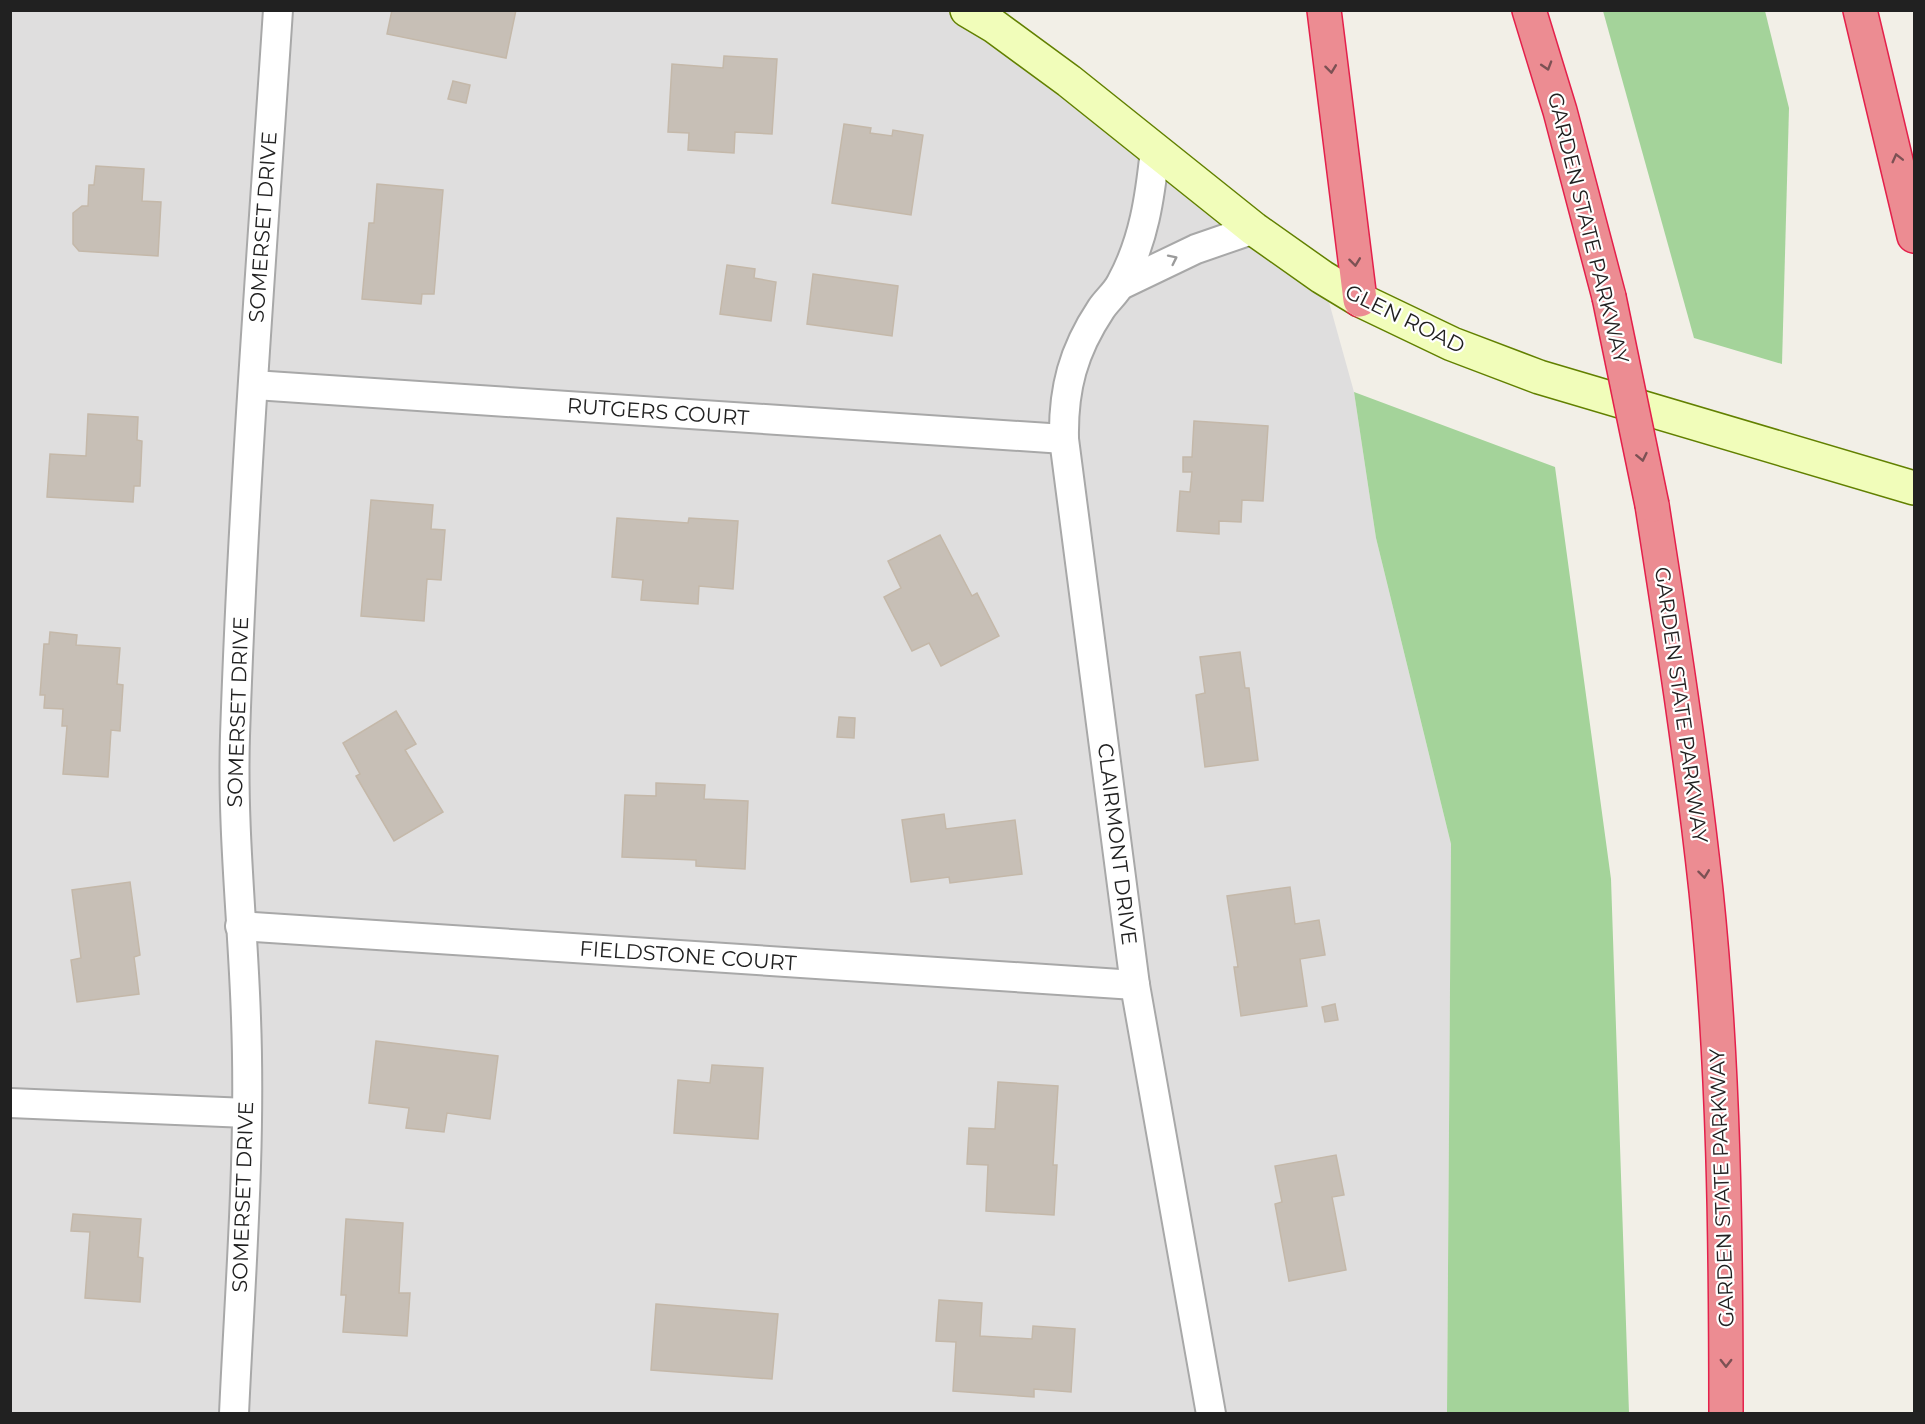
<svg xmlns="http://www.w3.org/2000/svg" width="1925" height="1424" font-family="Montserrat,sans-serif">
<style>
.residential{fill:#dfdede}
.forest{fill:#a4d39a}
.building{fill:#c7bfb6;stroke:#c4b8a9;stroke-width:1.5}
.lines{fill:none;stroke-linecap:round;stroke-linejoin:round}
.street-casing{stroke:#a8a8a8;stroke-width:32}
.secondary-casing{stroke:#628000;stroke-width:36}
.highway-casing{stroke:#e4204b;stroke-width:36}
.street{stroke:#fff;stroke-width:28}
.secondary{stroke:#f1fdba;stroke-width:33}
.highway{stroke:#ec8c92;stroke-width:33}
.highway-bridge-casing{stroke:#e4204b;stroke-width:36;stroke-linecap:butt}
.highway-bridge{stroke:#ec8c92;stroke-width:33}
.oneway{stroke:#7c5154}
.oneway2{stroke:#9b9b9b}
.labels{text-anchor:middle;stroke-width:4.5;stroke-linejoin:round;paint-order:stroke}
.street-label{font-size:21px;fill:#212121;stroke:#fff}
</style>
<rect width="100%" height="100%" fill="#f2efe7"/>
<polygon class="residential" points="10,11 1012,11 995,26 1322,277 1354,392 1376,538 1451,844 1447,1413 11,1413"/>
<g class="forest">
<polygon points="1603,11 1765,11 1789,108 1782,364 1694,338"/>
<polygon points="1354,392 1555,467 1611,879 1629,1413 1447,1413 1451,844 1376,538"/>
</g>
<g class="building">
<polygon points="392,10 516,10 506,58 387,34"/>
<polygon points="724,56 777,59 772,134 735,132 734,153 688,150 689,133 668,132 672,64 723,68"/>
<polygon points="453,81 470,85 466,103 448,99"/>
<polygon points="844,124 871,128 870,133 892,136 893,130 923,135 911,215 832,203"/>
<polygon points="96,166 144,169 142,201 161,202 158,256 79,251 73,244 73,213 82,206 88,206 89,185 94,185"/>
<polygon points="377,184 443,190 434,294 422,294 421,304 362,299 369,223 374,223"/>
<polygon points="727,265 755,269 754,278 776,282 771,321 720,314"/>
<polygon points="813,274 898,286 892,336 807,324"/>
<polygon points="88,414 138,417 137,440 142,441 140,486 134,486 133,502 47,497 50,454 86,456"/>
<polygon points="1194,421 1268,426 1263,501 1242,500 1241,522 1219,521 1219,534 1177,531 1180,491 1190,492 1192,472 1183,472 1183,457 1192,457"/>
<polygon points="371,500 433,505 431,529 445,530 441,580 427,579 424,621 361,616"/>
<polygon points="617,518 688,523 689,518 738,521 733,589 699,586 698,604 641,600 643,580 612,577"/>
<polygon points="940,535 972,596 977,593 999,636 941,666 929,643 912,651 884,597 901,588 888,561"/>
<polygon points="50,632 77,635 76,645 120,648 117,684 123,685 120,731 111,730 108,777 63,774 67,726 62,726 63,709 44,708 45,695 40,695 44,644 49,644"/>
<polygon points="1240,652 1245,688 1249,688 1258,760 1205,767 1196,695 1205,693 1200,657"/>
<polygon points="396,711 416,744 405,750 443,812 394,841 356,776 360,774 343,743"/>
<polygon points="839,717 855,718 854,738 837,737"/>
<polygon points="656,783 705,785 704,799 748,801 745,869 696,866 696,860 622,857 625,795 656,796"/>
<polygon points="944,814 946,829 1015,820 1022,874 950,883 949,877 911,882 902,820"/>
<polygon points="130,882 140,955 134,957 139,994 77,1002 71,960 81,958 72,890"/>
<polygon points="1290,887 1295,924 1319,920 1325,955 1300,959 1307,1006 1241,1016 1234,967 1238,967 1227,896"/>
<polygon points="1335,1004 1338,1020 1325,1022 1322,1007"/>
<polygon points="376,1041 498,1056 490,1119 447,1113 444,1132 406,1128 409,1108 369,1103"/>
<polygon points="712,1065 763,1068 758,1139 674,1133 678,1080 710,1083"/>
<polygon points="998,1082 1058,1086 1053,1165 1057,1165 1054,1215 986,1211 988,1165 967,1164 969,1128 995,1129"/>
<polygon points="1336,1155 1344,1195 1332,1197 1346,1270 1289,1281 1275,1204 1282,1202 1275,1166"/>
<polygon points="73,1214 141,1219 138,1257 143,1258 140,1302 85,1298 90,1232 71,1231"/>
<polygon points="346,1219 403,1223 399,1293 410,1293 407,1336 343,1332 346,1295 341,1295"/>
<polygon points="939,1300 982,1303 980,1336 1032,1339 1033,1326 1075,1329 1071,1392 1034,1389 1034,1397 953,1391 956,1342 936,1341"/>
<polygon points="656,1304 778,1314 772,1379 651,1370"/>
</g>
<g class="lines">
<defs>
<g id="street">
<path d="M1155,150C1150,197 1144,241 1121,283C1116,293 1107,300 1101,309C1073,351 1063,389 1064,439L1135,985L1211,1414"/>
<polyline points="1121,285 1196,249 1254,229"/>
<polyline points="253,385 1064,439"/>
<polyline points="240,926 1135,985"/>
<polyline points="10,1103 247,1113"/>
<path d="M234,1414C240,1282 251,1150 246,1018C243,924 232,831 235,736C243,494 262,252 278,10"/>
</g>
<polyline id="secondary" points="967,10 994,26 1069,81 1254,229 1322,277 1360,300 1452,344 1539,377 1914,488"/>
<g id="highway">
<polyline points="1324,10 1360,300"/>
<polyline points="1529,10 1560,111 1609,297"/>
<polyline points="1860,10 1914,236"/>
<path d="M1652,505C1672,633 1692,761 1706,891C1724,1064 1726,1239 1726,1414"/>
</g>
</defs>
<use href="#street" class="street-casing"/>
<use href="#secondary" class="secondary-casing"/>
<use href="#highway" class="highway-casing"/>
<use href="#street" class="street"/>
<use href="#secondary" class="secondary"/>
<use href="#highway" class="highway"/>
<defs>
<polyline id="highway-bridge" points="1609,297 1652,505"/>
</defs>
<use href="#highway-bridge" class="highway-bridge-casing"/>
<use href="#highway-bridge" class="highway-bridge"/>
</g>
<defs><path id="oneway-chevron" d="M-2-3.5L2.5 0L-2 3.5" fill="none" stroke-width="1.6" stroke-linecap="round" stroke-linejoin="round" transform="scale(1.5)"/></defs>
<g class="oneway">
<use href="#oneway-chevron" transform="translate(1547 66) rotate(73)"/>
<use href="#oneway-chevron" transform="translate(1331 69) rotate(83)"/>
<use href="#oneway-chevron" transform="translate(1897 158) rotate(-104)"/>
<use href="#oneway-chevron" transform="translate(1355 262) rotate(83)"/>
<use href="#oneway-chevron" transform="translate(1642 457) rotate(78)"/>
<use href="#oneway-chevron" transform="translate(1704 874) rotate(83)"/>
<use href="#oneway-chevron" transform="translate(1726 1363) rotate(90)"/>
</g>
<use class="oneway2" href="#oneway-chevron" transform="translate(1173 259) rotate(-26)"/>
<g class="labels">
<g class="street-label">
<text transform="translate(263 227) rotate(-86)" y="7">SOMERSET DRIVE</text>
<text transform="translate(1588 228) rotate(76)" y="7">GARDEN STATE PARKWAY</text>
<text transform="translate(1405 319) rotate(26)" y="7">GLEN ROAD</text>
<text transform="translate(658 412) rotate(4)" y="7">RUTGERS COURT</text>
<text transform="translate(1681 705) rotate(82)" y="7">GARDEN STATE PARKWAY</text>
<text transform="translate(238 712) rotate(-88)" y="7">SOMERSET DRIVE</text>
<text transform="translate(1117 844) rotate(83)" y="7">CLAIRMONT DRIVE</text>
<text transform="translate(688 956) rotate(4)" y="7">FIELDSTONE COURT</text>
<text transform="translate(1722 1188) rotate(-92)" y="7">GARDEN STATE PARKWAY</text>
<text transform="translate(243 1197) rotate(-88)" y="7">SOMERSET DRIVE</text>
</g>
</g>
<rect width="1925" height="1424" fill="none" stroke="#212121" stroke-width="24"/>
</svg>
